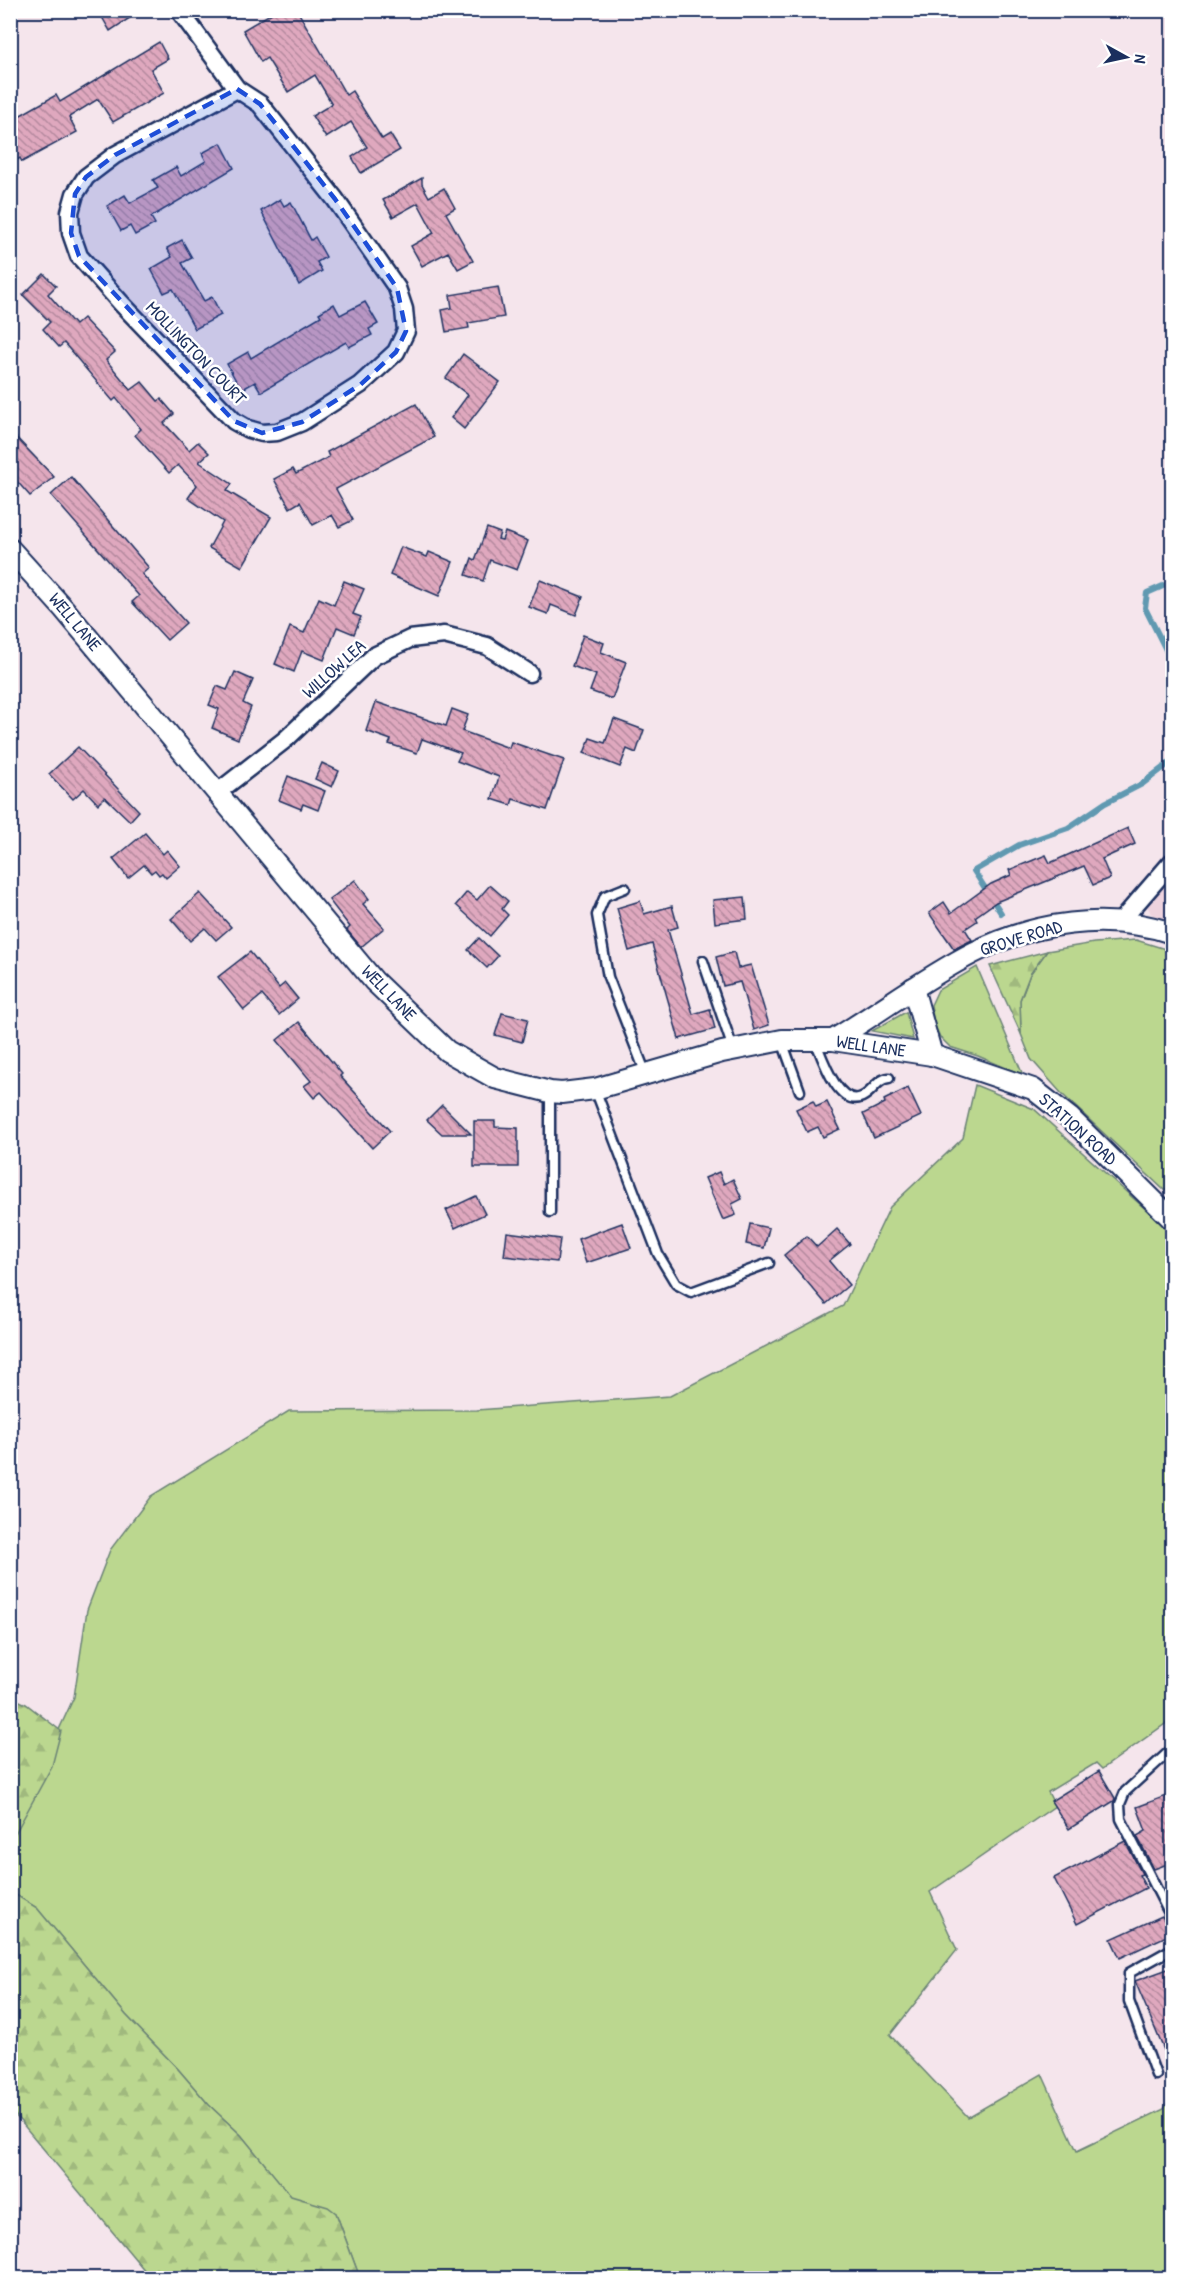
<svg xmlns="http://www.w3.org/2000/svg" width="1183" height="2289" font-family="'Patrick Hand',sans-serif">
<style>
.built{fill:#eed3de}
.green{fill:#bbd78f;stroke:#6b8376;stroke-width:1.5}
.forest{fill:url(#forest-firs);stroke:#6b8376;stroke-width:1.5}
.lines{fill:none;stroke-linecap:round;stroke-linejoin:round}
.stream{stroke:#6099b1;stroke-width:6}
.building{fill:url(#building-back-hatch);stroke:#1b2f5e;stroke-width:1.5}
.service-casing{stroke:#1b2f5e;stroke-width:13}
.minor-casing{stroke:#1b2f5e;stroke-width:21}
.tertiary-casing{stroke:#1b2f5e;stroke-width:24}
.service{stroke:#fff;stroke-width:8}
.minor{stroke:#fff;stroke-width:16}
.tertiary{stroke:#fff;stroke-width:20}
.marked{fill:#1d4ed8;fill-opacity:0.2;stroke:#1d4ed8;stroke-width:4.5;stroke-dasharray:12 8;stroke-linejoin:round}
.labels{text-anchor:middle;stroke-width:5;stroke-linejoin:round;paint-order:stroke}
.street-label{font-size:18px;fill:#1b2f5e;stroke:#fff}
</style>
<defs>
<pattern id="forest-firs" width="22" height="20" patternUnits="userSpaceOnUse" patternTransform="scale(1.5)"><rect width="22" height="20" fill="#bbd78f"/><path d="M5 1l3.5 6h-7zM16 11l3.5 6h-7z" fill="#a0b97e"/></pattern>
<pattern id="building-back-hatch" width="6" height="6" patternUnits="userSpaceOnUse" patternTransform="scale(1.5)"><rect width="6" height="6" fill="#dfa8be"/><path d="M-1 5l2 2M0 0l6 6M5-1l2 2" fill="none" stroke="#b4899e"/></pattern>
</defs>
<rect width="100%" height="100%" fill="#f5e5ec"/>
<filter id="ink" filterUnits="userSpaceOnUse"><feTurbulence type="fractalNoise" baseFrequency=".0167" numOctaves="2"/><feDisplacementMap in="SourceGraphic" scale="12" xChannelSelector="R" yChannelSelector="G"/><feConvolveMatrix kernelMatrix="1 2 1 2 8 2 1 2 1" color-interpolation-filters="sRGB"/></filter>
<g filter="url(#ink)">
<polygon class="built" points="1172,879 1172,922 1151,914 1147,905"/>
<g class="green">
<polygon points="1136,940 1172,951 1172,1186 1164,1190 1062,1094 1031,1059 1021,1034 1020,1000 1030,974 1047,951 1094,943"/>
<polygon points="977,967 1023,1075 978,1056 950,1047 940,1037 934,1024 931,1005 938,990"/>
<polygon points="906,1012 913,1039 872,1031"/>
<polygon points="975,1085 1034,1109 1172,1233 1172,1719 1102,1769 1096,1763 1048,1792 1055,1806 930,1892 957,1950 890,2035 968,2117 1042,2074 1077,2151 1164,2109 1172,2096 1172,2278 360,2278 336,2213 291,2197 241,2135 209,2105 178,2069 126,2015 37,1908 11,1892 10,1836 74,1697 87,1610 110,1550 151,1496 289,1411 477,1410 670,1396 843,1306 890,1207 963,1138"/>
</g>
<g class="forest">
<polygon points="1047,951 1030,974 1020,1000 1021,1034 990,966"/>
<polygon points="11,1697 26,1704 61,1731 52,1766 11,1841"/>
<polygon points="11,1892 37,1908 126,2015 178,2069 209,2105 241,2135 291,2196 328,2207 336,2213 360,2278 151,2278 11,2110"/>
</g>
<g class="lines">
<g class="stream">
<polyline points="1172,582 1147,593 1145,608 1172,662"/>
<polyline points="1001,913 974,871 1019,845 1068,828 1105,803 1142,784 1172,761"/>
</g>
</g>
<g class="building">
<polygon points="98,10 142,10 110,31"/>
<polygon points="277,10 297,10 346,95 352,91 382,139 390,134 400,150 361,173 352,157 367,147 351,122 326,138 312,116 332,104 315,75 288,92 267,58 261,62 243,30"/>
<polygon points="159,42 168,59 151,69 164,93 113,122 98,99 69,117 77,132 22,162 20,158 10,164 10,121 56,95 60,102"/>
<polygon points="221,143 234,168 151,217 155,224 135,235 130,226 121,231 107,206 125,195 130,203 158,188 153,180 176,167 181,176 206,161 202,153"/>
<polygon points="422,178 422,184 429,197 444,188 455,208 446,213 473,261 458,269 448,252 422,266 411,246 434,233 418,203 393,217 383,200"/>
<polygon points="280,199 284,206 291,202 311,240 315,237 326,257 317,262 322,271 299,285 261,211"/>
<polygon points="182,240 192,258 182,263 204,301 212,297 221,315 195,329 173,289 164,293 151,269 172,257 167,248"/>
<polygon points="44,274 56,286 48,294 75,325 83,318 115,352 106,360 131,390 142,382 158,401 161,399 174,414 164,423 189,450 198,442 209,453 199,462 232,484 227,491 271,517 242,567 209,548 223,522 188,498 197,485 178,465 169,473 135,435 141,429 116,398 113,401 64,343 59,347 43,329 50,322 23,295"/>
<polygon points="498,287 504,317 468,323 469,328 446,332 442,310 452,308 450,295"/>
<polygon points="365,302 378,324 369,329 372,335 349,347 346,342 261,392 255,382 241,390 227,364 248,352 251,358 321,316 319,313 334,304 340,315"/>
<polygon points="463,354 500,382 464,429 451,418 468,395 446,378"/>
<polygon points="416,404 434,437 336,489 353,520 339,527 332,515 313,525 300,502 290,508 274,479 293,469 296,474 329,457 327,452"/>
<polygon points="10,431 54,477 30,496 14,478 10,478"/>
<polygon points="71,477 149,568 142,574 186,623 167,640 132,602 139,596 51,495"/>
<polygon points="487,528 500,533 498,539 502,540 505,532 528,541 517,570 490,560 483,581 466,575 472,558 475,560"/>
<polygon points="401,547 427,557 429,552 453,562 439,596 390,575"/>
<polygon points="540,580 583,597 576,615 551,605 548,614 529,607"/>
<polygon points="344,581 364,589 353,614 361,617 354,634 337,627 324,660 302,651 294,672 275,664 290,627 304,633 319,598 334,605"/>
<polygon points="583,635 604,643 601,652 626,662 612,699 590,691 596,675 572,666"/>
<polygon points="235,672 253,680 243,703 251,707 238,739 212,728 219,709 209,705 217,686 227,690"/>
<polygon points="376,702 446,726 452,709 468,715 462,731 509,748 511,742 564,760 547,810 513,799 511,805 492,799 499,777 457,761 461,753 422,739 417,753 389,744 391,740 366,731"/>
<polygon points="614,719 644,730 636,753 627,749 620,767 584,753 590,738 605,743"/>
<polygon points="78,747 139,811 130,821 105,797 98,804 84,789 73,799 49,774"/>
<polygon points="322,763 339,771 332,787 315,779"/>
<polygon points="288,776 325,791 318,810 303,804 301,809 279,800"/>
<polygon points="1128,828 1135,844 1102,859 1110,878 1093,885 1084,866 996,902 975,917 977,921 965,929 972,940 954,949 929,913 944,902 951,913 991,884 1011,875 1009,870 1046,855 1050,863"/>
<polygon points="145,833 163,854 167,850 180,866 166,878 162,873 159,875 155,870 151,873 144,865 128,878 113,859"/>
<polygon points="355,880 369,899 363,904 384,928 361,947 347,930 350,927 329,900"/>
<polygon points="490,885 508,901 502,909 508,915 490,936 456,905 467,892 477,900"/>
<polygon points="200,893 231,927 216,940 205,928 190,941 171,919"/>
<polygon points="745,897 747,919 715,923 713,900"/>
<polygon points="640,901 644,914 672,906 678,927 668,930 693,1014 710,1009 715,1029 679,1039 652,944 629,951 617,908"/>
<polygon points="479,938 498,956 487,968 468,950"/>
<polygon points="250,952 279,988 285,983 298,999 279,1015 262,995 244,1010 218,977"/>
<polygon points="734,952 738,968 751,965 769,1025 754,1030 740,982 723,986 716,957"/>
<polygon points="502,1013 528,1019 522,1042 495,1035"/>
<polygon points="299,1022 342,1074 340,1076 390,1131 372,1148 321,1092 314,1098 304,1086 311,1081 277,1040"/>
<polygon points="908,1088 921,1116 874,1138 863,1114 885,1103 884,1100"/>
<polygon points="813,1101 816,1107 827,1102 840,1129 823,1137 818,1127 807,1132 796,1109"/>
<polygon points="442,1105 471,1134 442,1134 427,1120"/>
<polygon points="474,1121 495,1121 495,1127 518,1128 518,1167 474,1167"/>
<polygon points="719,1172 724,1184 733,1179 742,1199 732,1204 736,1215 723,1220 705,1178"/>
<polygon points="476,1196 485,1214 455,1228 446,1210"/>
<polygon points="622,1223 631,1248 586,1263 578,1239"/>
<polygon points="750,1224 769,1228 764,1248 746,1244"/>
<polygon points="837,1229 850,1244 829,1261 849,1285 826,1304 784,1255 807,1236 817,1247"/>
<polygon points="507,1232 560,1239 557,1262 504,1256"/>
<polygon points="1099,1771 1115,1798 1114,1801 1069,1829 1051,1801"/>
<polygon points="1166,1796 1173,1814 1173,1862 1154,1869 1137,1836 1146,1831 1137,1807"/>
<polygon points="1125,1841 1142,1874 1139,1875 1146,1888 1077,1924 1054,1878"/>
<polygon points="1162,1916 1171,1934 1120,1958 1111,1939"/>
<polygon points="1173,1967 1173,2069 1172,2069 1135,1981"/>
</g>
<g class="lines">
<defs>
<g id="service">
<polyline points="625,888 605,896 597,915 608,977 646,1074"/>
<polyline points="703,961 733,1049"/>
<path d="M815,1040C822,1057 838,1108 862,1097C873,1092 877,1079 889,1078"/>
<polyline points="782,1041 800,1091"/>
<polyline points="595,1089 658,1254 676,1284 691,1292 769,1263"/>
<polyline points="550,1212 550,1093"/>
<polyline points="1172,1749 1125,1792 1120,1804 1121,1819 1172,1919"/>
<polyline points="1156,2075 1129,2001 1129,1973 1172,1949"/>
</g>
<g id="minor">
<polyline points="179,10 237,89 260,104 335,199 397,288 404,309 406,331 396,352 360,385 302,422 277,432 262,433 248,429 234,421 121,303 79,256 71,233 70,212 75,194 86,177 115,155 237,89"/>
<polyline points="218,792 286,739 374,656 410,639 444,635 487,646 529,673"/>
<polyline points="1120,922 1172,862"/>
</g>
<g id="tertiary">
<polyline points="10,549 64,609 374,981 447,1051 495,1078 550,1092 562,1093 595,1089 722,1052 782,1040 833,1040 932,1055 1033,1089 1070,1118 1172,1219"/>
<polyline points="913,988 932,1055"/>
<path d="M833,1040C880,1012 924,978 973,953C1034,922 1107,912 1172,933"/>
</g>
</defs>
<use href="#service" class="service-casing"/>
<use href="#minor" class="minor-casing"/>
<use href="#tertiary" class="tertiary-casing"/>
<use href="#service" class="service"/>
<use href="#minor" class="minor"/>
<use href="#tertiary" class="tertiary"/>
</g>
</g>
<path class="marked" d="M237,89L260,104L335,199L397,288L406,331L396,352L360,385L302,422L262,433L234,421L79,256L71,233L75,194L86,177L115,155Z"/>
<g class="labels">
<g class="street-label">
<text transform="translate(196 353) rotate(46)" y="6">MOLLINGTON COURT</text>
<text transform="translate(75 622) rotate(50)" y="6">WELL LANE</text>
<text transform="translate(334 669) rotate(-42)" y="6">WILLOW LEA</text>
<text transform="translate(1021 938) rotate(-17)" y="6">GROVE ROAD</text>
<text transform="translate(389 993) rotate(46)" y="6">WELL LANE</text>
<text transform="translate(871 1046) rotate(8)" y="6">WELL LANE</text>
<text transform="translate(1078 1129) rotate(42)" y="6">STATION ROAD</text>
</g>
</g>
<rect width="1183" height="2289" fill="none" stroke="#fff" stroke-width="36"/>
<rect x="18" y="18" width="1147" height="2253" fill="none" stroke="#1b2f5e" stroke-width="2" filter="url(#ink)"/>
<g transform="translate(1126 57) rotate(98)" stroke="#ffffff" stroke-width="4.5" paint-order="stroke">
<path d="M0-4.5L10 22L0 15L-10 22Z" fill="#1b2f5e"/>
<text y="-9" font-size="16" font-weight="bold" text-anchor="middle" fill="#1b2f5e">N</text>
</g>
</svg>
